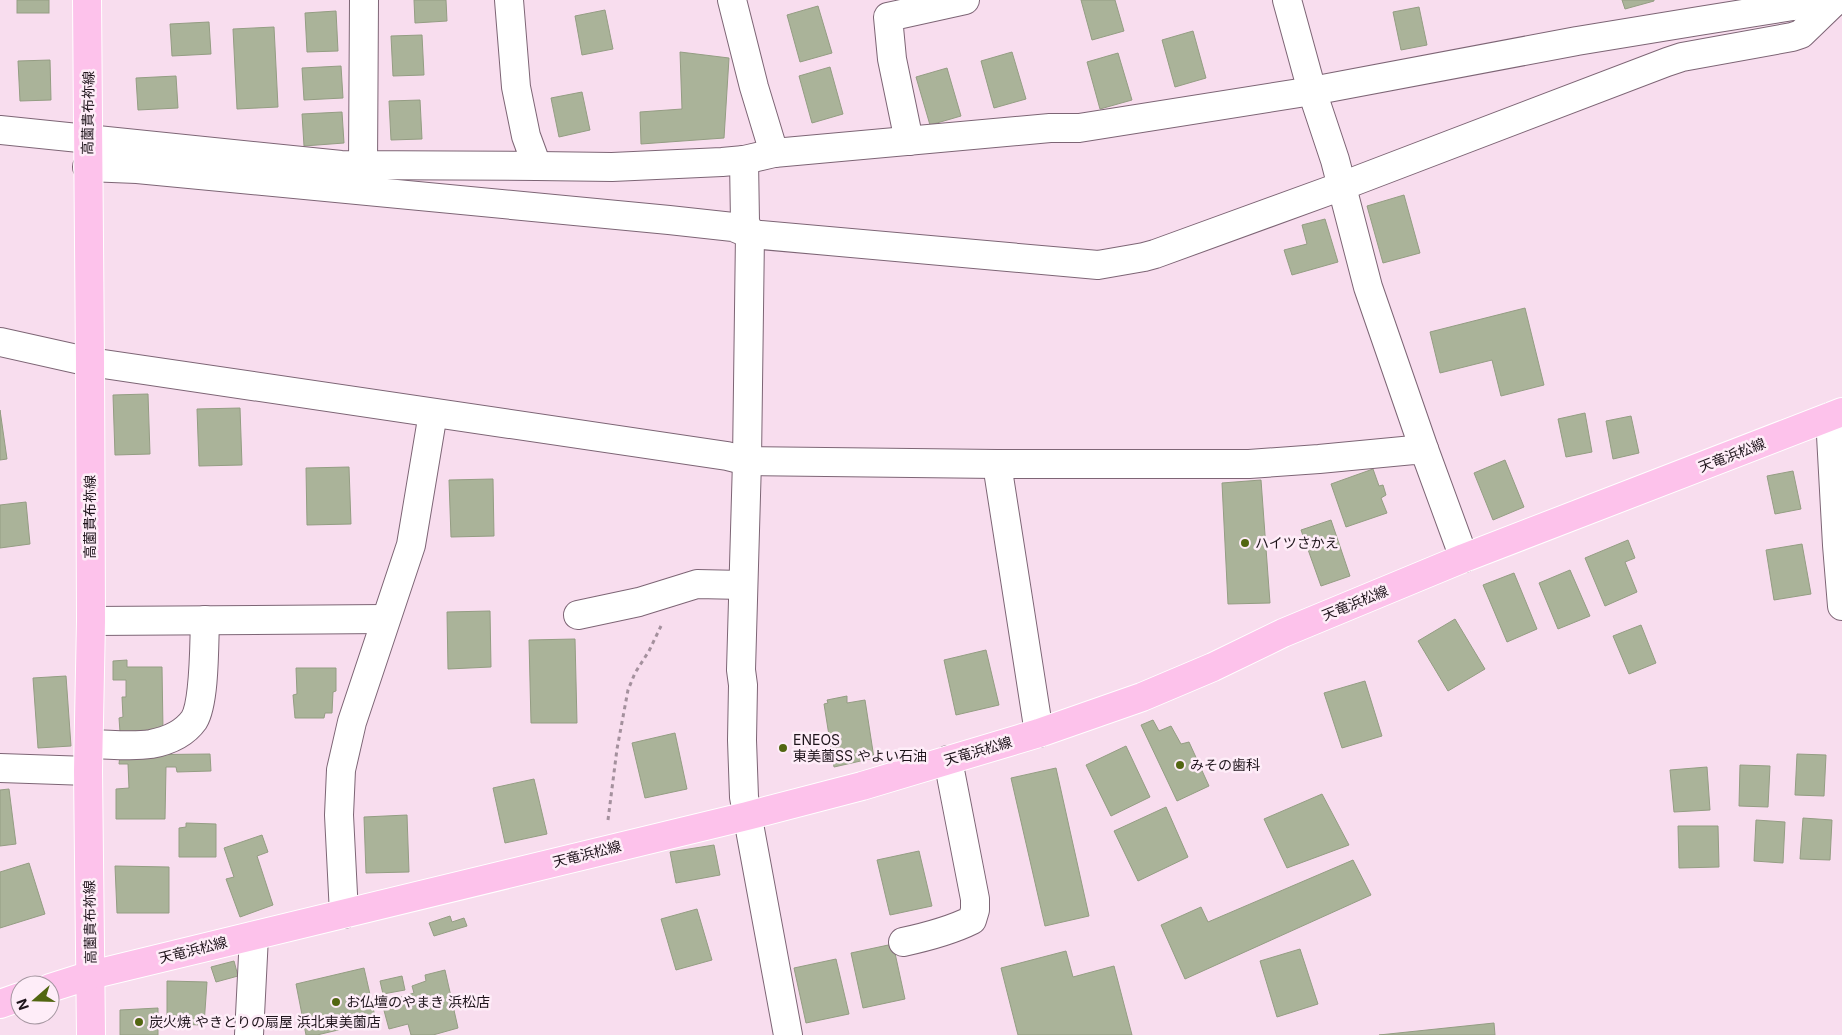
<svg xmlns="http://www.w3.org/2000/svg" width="1842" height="1035" font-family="Inter,'Noto Sans JP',sans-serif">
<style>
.building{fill:#aab399;stroke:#949d83}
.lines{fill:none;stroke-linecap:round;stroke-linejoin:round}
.minor-casing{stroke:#7d6575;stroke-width:30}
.major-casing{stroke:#fff;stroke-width:30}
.path{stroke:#a4909d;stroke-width:3;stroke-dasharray:4 4;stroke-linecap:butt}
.minor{stroke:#fff;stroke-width:28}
.major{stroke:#fdc2eb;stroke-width:28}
.poi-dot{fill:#526611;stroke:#feedf8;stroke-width:2}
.labels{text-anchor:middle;stroke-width:5;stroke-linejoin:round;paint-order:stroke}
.street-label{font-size:14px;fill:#1e141b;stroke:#feedf8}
.poi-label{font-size:14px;fill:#1e141b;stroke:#feedf8;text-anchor:start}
</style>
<rect width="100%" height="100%" fill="#f8ddee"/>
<g class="building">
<rect x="17" y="0" width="32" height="13"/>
<polygon points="414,0 446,0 447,21 415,23"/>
<polygon points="1081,0 1115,0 1124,31 1092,40"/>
<polygon points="1622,0 1654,0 1654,1 1625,9"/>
<polygon points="818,6 832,53 800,62 787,15"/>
<polygon points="1419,7 1427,45 1401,50 1393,12"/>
<polygon points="605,10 613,49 582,55 575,16"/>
<polygon points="336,11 338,51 307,52 305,13"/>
<polygon points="209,22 211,54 172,56 170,24"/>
<polygon points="274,27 278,107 237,109 233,29"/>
<polygon points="1193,31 1206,78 1175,87 1162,40"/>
<polygon points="422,35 424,75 393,76 391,36"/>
<polygon points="680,52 729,58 724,138 641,144 640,112 682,109"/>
<polygon points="1012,52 1026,99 994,108 981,61"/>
<polygon points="1118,53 1132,100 1100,109 1087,62"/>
<polygon points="50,60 51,100 20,101 18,61"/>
<polygon points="341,66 343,98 304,100 302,68"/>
<polygon points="830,67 843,114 812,123 799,76"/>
<polygon points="947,68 961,116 930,125 916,77"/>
<polygon points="176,76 178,108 138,110 136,78"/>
<polygon points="582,92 590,130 559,137 551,98"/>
<polygon points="420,100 422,139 391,140 389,101"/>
<polygon points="342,112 344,143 304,146 302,114"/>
<polygon points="1404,195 1420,253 1383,263 1367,206"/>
<polygon points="1325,219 1338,262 1292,275 1284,250 1307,244 1302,225"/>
<polygon points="1525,308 1544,385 1501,396 1492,360 1440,373 1430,332"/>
<polygon points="148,394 150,454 115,455 113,395"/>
<polygon points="240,408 242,465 199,466 197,409"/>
<polygon points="0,410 7,459 0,460"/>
<polygon points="1585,413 1592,452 1566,457 1558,419"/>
<polygon points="1631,416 1639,453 1613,459 1606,421"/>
<polygon points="1505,460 1524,507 1493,520 1474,473"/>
<polygon points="349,467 351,524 307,525 306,468"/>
<polygon points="1373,469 1379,486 1383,485 1386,495 1381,498 1387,513 1346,527 1331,484"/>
<polygon points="1793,471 1801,509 1775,514 1767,476"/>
<polygon points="493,479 494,536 451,537 449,480"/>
<polygon points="1261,480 1270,603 1228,604 1222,483"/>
<polygon points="26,502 30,544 0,548 0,505"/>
<polygon points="1331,520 1350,576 1321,586 1301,530"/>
<polygon points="1628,540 1635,558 1625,562 1637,592 1605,606 1585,558"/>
<polygon points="1802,544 1811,594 1774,600 1766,550"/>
<polygon points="1570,570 1590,616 1558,629 1539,583"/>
<polygon points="1514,573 1537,629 1507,642 1483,585"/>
<polygon points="490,611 491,667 448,669 447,612"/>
<polygon points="1455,619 1485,669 1448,691 1418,641"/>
<polygon points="1641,625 1656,663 1629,674 1613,636"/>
<polygon points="575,639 577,723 531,723 529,640"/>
<polygon points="986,650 999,705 956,715 944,660"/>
<polygon points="127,660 127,667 162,667 163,730 120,732 119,718 123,717 122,697 126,697 126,680 113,680 113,661"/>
<polygon points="296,668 336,668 336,691 333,692 332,713 325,713 324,718 295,718 293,695 297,694"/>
<polygon points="66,676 71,746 38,748 33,678"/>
<polygon points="1365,681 1382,736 1342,748 1324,693"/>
<polygon points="847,696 847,703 865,700 874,758 834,767 824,704 828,703 827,700"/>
<polygon points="1153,720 1159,731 1171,726 1181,744 1189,742 1209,786 1177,801 1141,725"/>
<polygon points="675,733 687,789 645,798 632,743"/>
<polygon points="1126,746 1150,797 1111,816 1086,765"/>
<polygon points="210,754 211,771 177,772 176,767 166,767 165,819 116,819 116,789 129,788 128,764 119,764 120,755"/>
<polygon points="1797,754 1826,755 1824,796 1795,795"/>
<polygon points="1740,765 1770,766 1768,807 1739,806"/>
<polygon points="1707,767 1710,810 1674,812 1670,770"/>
<polygon points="1056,768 1089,916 1045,926 1011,778"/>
<polygon points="534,779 547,834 505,843 493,788"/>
<polygon points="9,789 16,844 0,846 0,790"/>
<polygon points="1322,794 1349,845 1287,868 1264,819"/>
<polygon points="1166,807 1188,857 1138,881 1114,831"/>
<polygon points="407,815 409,872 366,873 364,817"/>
<polygon points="1803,818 1832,820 1830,860 1800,859"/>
<polygon points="1756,820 1785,822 1783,863 1754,861"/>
<polygon points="186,823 216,824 216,857 179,857 179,828 186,827"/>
<polygon points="1678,826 1718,826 1719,867 1679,868"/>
<polygon points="262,835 268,852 257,856 273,905 240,917 226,879 234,877 224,848"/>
<polygon points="714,845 720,875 676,883 670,852"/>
<polygon points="919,851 932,906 890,915 877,860"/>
<polygon points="1353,860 1371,895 1185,979 1161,925 1201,907 1208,922"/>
<polygon points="29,863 45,914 0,928 0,872"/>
<polygon points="115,866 169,867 169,913 117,913"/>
<polygon points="697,909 712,960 676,970 661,919"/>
<polygon points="450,916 452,922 464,918 467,926 434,936 429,923"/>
<polygon points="893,944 905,999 863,1008 851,953"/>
<polygon points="1300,949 1318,1004 1277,1017 1260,961"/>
<polygon points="1066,951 1073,977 1114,966 1132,1035 1018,1035 1001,968"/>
<polygon points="836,959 849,1014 806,1023 794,968"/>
<polygon points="234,961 238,976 216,982 211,967"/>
<polygon points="364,968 376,1021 317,1035 306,1035 296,984"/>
<polygon points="445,970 458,1028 433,1035 411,1035 408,1024 389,1029 382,1003 414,993 412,986 426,981 425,975"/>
<polygon points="402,976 405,990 383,994 380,981"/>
<polygon points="167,981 207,982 204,1025 167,1024"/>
<polygon points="158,1008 158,1035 120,1035 120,1010"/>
<polygon points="1494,1023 1495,1035 1379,1035"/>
</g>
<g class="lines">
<defs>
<g id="minor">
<polyline points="732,0 754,87 774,153"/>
<polyline points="1287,0 1312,91 1335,160 1368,287 1424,449"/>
<polyline points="0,130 341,165 537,166 526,136 516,87 509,0"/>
<polyline points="909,141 892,59 888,17 965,0"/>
<polyline points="744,160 745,222 750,234 747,461 741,670 743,685 742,740 744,797 788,1035"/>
<polyline points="363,165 364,0"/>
<polyline points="537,166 612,167 722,162 744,160 774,153 1050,128 1079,128 1312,91 1577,41 1699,21 1793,6 1833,3 1836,0"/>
<polyline points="87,167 137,169 669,220 733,227 750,234 1098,265 1144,257 1155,254 1342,186 1667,62 1682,57 1792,37 1801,34 1833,3"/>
<polyline points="0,342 90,362 727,456 747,461 997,464 1249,464 1319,459 1424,449 1464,558"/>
<polyline points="1830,417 1837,545 1842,606"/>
<polyline points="997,464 1039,733"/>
<polyline points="578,615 639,602 697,584 743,585"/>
<polyline points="91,621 385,619"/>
<path d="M89,744C109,744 131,747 151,744C167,741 184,734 194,720C205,702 204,643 205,620"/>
<polyline points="0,768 88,771"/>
<polyline points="344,914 339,815 341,770 352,722 411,545 433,413"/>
<path d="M903,942C926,937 950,931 972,920L975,910V899L948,760"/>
<polyline points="249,1035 254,936"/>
</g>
<g id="major">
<polyline points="87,0 90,362 91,621 88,771 91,1035"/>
<polyline points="50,988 91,975 747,816 862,786 1039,733 1142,697 1213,667 1283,633 1464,558 1842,412"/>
<polyline points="0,1004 20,997"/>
</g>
</defs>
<use href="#minor" class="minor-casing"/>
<use href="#major" class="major-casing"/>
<polyline class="path" points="608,820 617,749 628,690 635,673 649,651 661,626"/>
<use href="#minor" class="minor"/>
<use href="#major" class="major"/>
</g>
<g class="poi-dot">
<circle cx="1245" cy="543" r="5"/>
<circle cx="783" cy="748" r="5"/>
<circle cx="1180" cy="765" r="5"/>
<circle cx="336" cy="1002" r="5"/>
<circle cx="139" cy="1022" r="5"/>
</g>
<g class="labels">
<g class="street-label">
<text transform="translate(88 113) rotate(-89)" y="5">高薗貴布祢線</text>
<text transform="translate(1732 455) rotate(-21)" y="5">天竜浜松線</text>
<text transform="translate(90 517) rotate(-90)" y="5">高薗貴布祢線</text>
<text transform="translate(1355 603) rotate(-22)" y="5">天竜浜松線</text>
<text transform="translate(978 751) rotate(-16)" y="5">天竜浜松線</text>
<text transform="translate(587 854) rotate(-14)" y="5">天竜浜松線</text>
<text transform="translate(90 922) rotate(-91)" y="5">高薗貴布祢線</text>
<text transform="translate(193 950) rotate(-14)" y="5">天竜浜松線</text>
</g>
<g class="poi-label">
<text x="1255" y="548">ハイツさかえ</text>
<text x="793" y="745">ENEOS<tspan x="793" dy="16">東美薗SS やよい石油</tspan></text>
<text x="1190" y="770">みその歯科</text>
<text x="346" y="1007">お仏壇のやまき 浜松店</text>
<text x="149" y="1027">炭火焼 やきとりの扇屋 浜北東美薗店</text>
</g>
</g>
<g transform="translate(35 1000) rotate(250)"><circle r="24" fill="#feedf8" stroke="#a496a0"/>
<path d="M0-4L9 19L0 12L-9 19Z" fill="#526611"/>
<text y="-8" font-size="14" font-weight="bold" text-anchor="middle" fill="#1e141b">N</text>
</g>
</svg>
